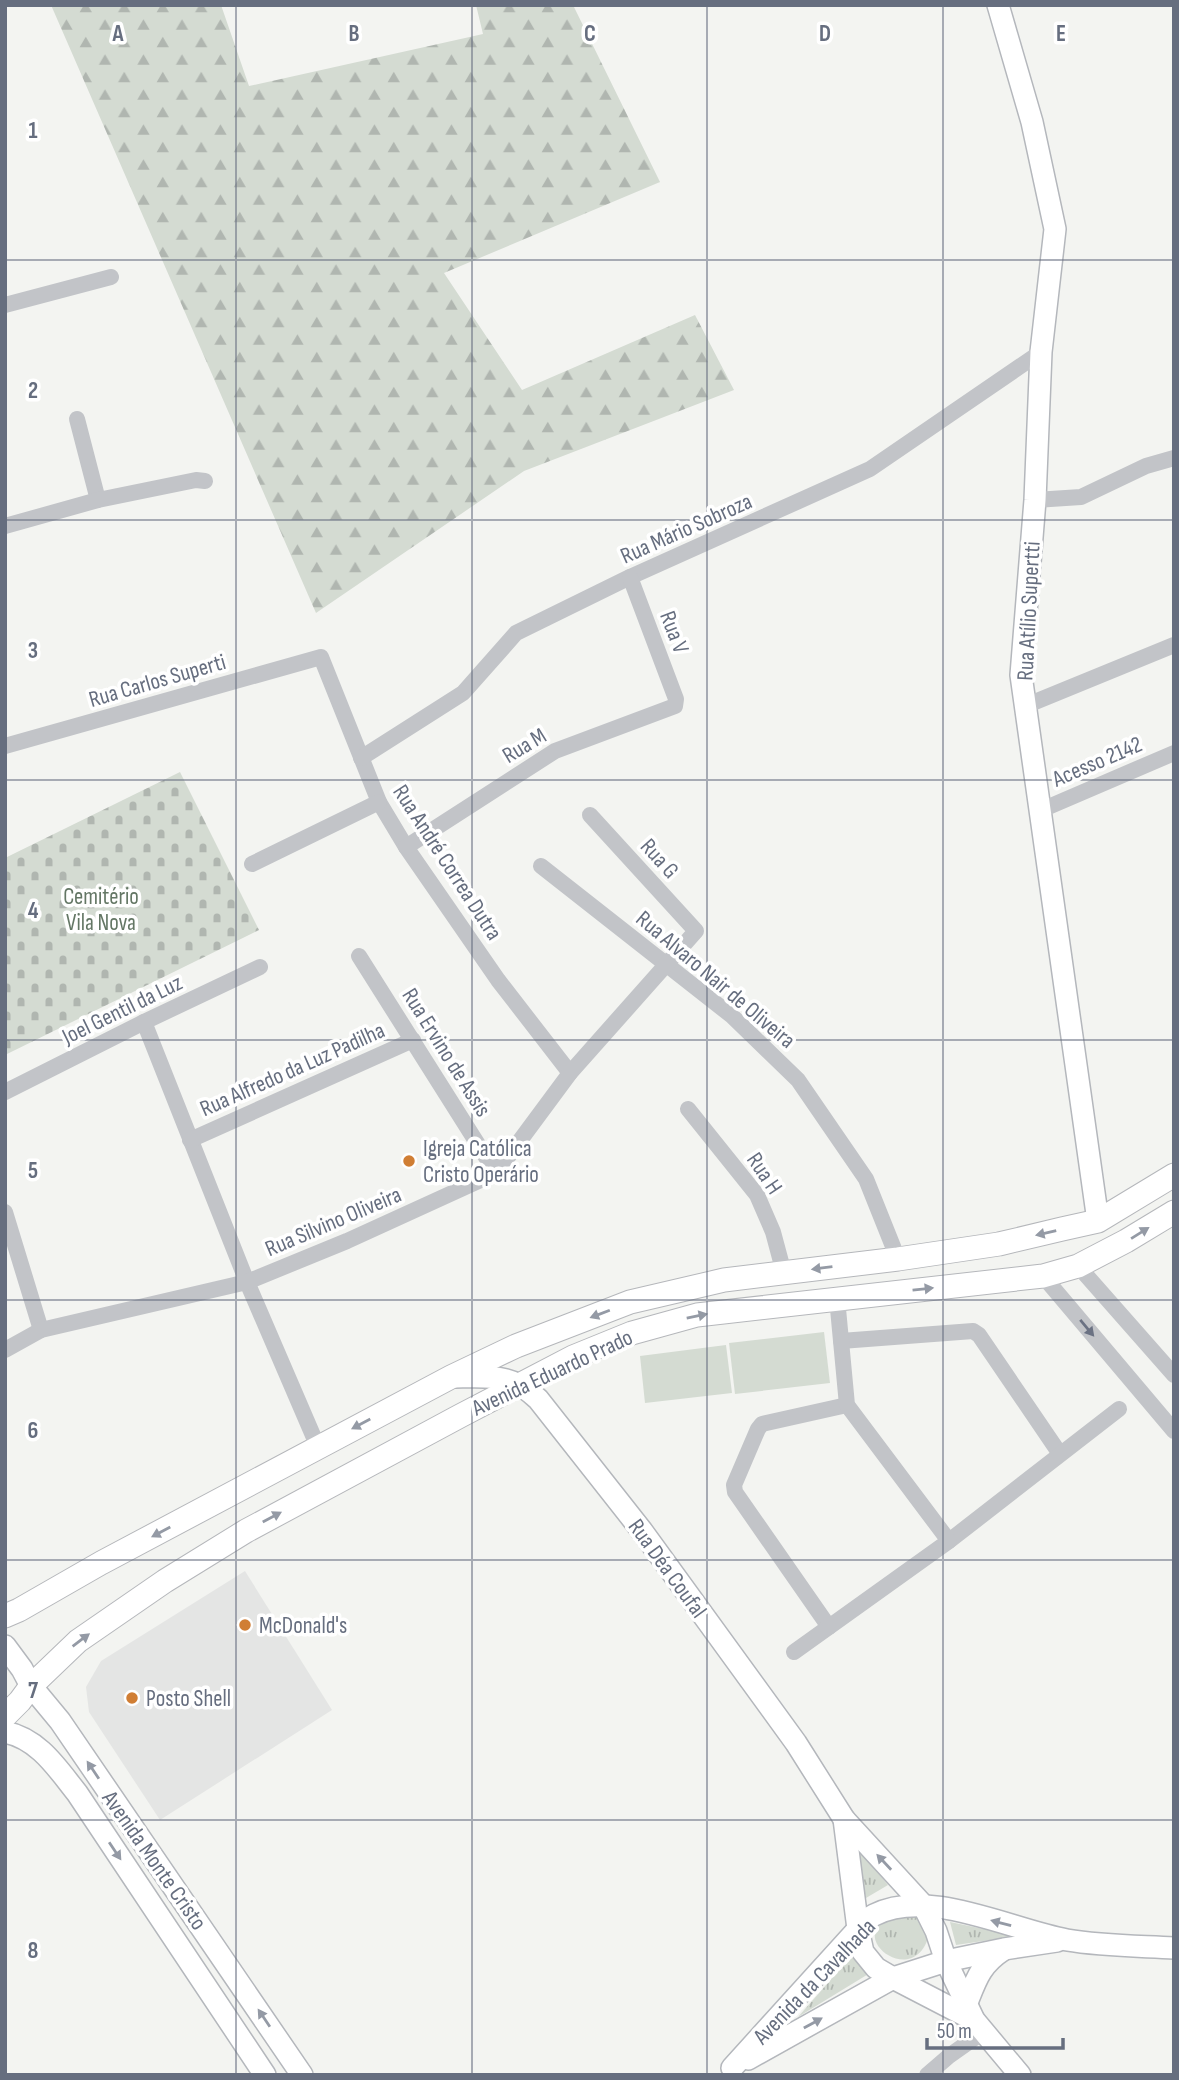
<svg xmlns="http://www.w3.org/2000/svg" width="1179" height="2080" font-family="'Sofia Sans Condensed',sans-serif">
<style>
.built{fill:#e4e5e4}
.grass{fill:url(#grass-tufts)}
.forest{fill:url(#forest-firs)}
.cemetery{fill:url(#cemetery-stones)}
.pitch{fill:#d4dbd2}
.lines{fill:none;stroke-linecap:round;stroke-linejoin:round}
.secondary-casing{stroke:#b4b7bc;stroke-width:24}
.primary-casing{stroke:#b5b7bb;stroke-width:25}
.street{stroke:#c2c4c8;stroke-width:16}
.secondary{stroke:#fff;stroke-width:21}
.primary{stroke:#fff;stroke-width:23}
.oneway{fill:#949aa5}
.oneway2{fill:#6b7283}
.grid{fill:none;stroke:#666e7f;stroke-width:2;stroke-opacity:0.55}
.poi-dot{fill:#d07e34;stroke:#fff;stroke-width:2.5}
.labels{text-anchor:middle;stroke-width:7;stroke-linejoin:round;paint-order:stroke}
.street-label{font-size:23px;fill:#666e7f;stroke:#fff}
.park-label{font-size:23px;fill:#647765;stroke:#fff}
.poi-label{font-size:23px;fill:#666e7f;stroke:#fff;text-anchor:start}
.grid-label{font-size:23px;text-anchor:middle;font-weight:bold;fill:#666e7f;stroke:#fff;stroke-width:7;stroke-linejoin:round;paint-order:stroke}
</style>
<defs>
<pattern id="grass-tufts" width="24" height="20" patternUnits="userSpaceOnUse" patternTransform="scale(1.75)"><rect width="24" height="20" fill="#d4dbd2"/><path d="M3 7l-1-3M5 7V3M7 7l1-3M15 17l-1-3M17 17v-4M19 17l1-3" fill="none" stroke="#b0b6b0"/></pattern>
<pattern id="forest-firs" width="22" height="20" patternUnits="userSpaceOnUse" patternTransform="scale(1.75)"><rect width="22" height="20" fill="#d4dbd2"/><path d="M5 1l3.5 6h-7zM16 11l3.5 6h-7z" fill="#b0b6b0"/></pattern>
<pattern id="cemetery-stones" width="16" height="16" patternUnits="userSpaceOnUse" patternTransform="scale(1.75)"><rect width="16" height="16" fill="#d4dbd2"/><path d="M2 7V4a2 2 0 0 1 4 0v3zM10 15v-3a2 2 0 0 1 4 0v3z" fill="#b0b6b0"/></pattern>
</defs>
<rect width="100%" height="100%" fill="#f3f4f1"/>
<polygon class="built" points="245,1571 332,1710 160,1820 89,1712 86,1687 101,1661"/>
<g class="grass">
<polygon points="853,1842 888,1885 866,1898"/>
<path d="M908,1914L919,1916L929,1935C915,1987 854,1943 882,1923C889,1918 900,1916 908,1914Z"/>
<polygon points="950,1922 1017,1936 956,1945"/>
<polygon points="855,1952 870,1973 798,2017"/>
</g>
<polygon class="forest" points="51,5 221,5 249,86 483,34 476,5 573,5 660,182 444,273 522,390 695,315 734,390 524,471 316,613"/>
<polygon class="cemetery" points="180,772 259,930 5,1055 5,858"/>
<g class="pitch">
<polygon points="824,1332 830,1383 735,1394 729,1343"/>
<polygon points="726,1345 732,1393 645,1403 640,1356"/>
</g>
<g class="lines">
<defs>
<g id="secondary">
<polyline points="998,5 1032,122 1055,229 1041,352 1035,500 1021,675 1098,1221"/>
<path d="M451,1377C473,1377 499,1374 519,1385C526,1388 532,1394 538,1399L642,1531L796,1743L844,1819L923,1905L936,1931L946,1961L974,2020L1020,2075"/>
<polyline points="5,1646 22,1669 31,1686 60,1721 302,2075"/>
<path d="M5,1732C39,1739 57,1768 77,1793L265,2075"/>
<polyline points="844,1819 858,1929 863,1952 876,1968 893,1978 974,2020"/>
<path d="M966,2005C976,1980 980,1965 1003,1950"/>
<polyline points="748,2059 893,1978 946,1961 1004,1949 1057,1941"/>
<path d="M732,2068L858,1929C863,1924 868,1918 874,1915C928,1887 1011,1930 1067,1940C1102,1946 1139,1946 1174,1948"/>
</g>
<g id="primary">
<polyline points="5,1616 19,1610 101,1563 451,1377 516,1346 630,1302 724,1280 898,1259 999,1244 1062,1229 1098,1221 1174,1175"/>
<polyline points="5,1716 20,1701 31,1686 78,1641 165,1581 246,1531 460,1416 573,1357 632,1333 697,1315 1043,1276 1078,1266 1126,1241 1174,1212"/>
</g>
</defs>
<use href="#secondary" class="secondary-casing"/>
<use href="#primary" class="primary-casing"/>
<g class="street">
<polyline points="5,305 111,277"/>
<polyline points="77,419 98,500"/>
<polyline points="1035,500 1081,497 1146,466 1174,458"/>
<polyline points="5,526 98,500 196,480 205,481"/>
<polyline points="1025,706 1174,645"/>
<polyline points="5,746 321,657 379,802 406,847 498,980 570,1073"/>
<polyline points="361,758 463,693 516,633 630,577 870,469 1041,352"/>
<polyline points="1039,811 1174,753"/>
<polyline points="406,847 555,751 675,706 676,699 630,577"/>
<polyline points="252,864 379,802"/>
<polyline points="541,866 732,1016 798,1080 866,1179 898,1259"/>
<polyline points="359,956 496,1173"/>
<polyline points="144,1022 247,1282 318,1447"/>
<polyline points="5,1092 144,1022 260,967"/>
<polyline points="688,1109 757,1195 773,1232 784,1273"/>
<polyline points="190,1140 413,1040"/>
<polyline points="5,1212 41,1330"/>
<polyline points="1078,1266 1174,1375"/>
<polyline points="1043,1276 1174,1431"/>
<polyline points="841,1341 973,1331 979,1335 1060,1454"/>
<polyline points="5,1350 41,1330 247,1282 347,1241 496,1173 570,1073 696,931 590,815"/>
<polyline points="949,1541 1119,1409"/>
<polyline points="829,1627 735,1492 734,1485 758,1429 762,1424 847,1405"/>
<polyline points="794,1652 949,1541 847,1405 837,1298"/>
<polyline points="927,2075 949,2056 983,2032"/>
</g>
<use href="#secondary" class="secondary"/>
<use href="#primary" class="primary"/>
</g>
<defs><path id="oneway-solid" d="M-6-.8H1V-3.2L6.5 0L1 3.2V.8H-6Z" transform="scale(1.75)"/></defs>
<g class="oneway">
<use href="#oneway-solid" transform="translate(1046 1233) rotate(167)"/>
<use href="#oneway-solid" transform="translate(1140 1233) rotate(-32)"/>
<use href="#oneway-solid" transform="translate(822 1268) rotate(173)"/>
<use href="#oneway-solid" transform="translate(923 1289) rotate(-6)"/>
<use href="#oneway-solid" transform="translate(600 1314) rotate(159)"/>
<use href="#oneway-solid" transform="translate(697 1316) rotate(-11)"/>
<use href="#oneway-solid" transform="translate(361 1424) rotate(152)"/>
<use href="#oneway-solid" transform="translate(272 1517) rotate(-28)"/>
<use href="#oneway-solid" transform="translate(161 1532) rotate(152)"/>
<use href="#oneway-solid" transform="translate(81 1640) rotate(-37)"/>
<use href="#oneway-solid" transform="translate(93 1770) rotate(-124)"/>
<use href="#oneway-solid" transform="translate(115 1851) rotate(56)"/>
<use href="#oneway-solid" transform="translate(884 1862) rotate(-133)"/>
<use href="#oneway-solid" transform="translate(1001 1923) rotate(-165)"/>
<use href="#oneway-solid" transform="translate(264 2018) rotate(-124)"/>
<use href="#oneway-solid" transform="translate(813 2023) rotate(-29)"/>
</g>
<use class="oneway2" href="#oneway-solid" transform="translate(1087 1328) rotate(50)"/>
<path class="grid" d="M236,5V2075M472,5V2075M707,5V2075M943,5V2075M5,260H1174M5,520H1174M5,780H1174M5,1040H1174M5,1300H1174M5,1560H1174M5,1820H1174"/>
<g class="poi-dot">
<circle cx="409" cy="1161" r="7"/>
<circle cx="245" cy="1625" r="7"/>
<circle cx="132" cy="1698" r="7"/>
</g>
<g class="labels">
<g class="street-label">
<text transform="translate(686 528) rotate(-24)" y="8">Rua Mário Sobroza</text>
<text transform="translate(1028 611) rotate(-87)" y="8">Rua Atílio Supertti</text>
<text transform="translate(675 632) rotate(69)" y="8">Rua V</text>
<text transform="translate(157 680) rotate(-16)" y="8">Rua Carlos Superti</text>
<text transform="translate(524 745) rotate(-31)" y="8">Rua M</text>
<text transform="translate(1097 761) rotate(-23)" y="8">Acesso 2142</text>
<text transform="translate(660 858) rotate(48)" y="8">Rua G</text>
<text transform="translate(448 862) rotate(57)" y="8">Rua André Correa Dutra</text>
<text transform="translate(716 979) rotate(40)" y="8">Rua Alvaro Nair de Oliveira</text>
<text transform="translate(122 1009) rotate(-26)" y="8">Joel Gentil da Luz</text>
<text transform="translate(447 1052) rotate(58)" y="8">Rua Ervino de Assis</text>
<text transform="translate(292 1069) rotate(-24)" y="8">Rua Alfredo da Luz Padilha</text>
<text transform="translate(765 1173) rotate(56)" y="8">Rua H</text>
<text transform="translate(333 1221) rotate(-23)" y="8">Rua Silvino Oliveira</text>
<text transform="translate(552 1372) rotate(-25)" y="8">Avenida Eduardo Prado</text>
<text transform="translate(668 1568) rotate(54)" y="8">Rua Déa Coufal</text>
<text transform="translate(155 1860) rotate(55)" y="8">Avenida Monte Cristo</text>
<text transform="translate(814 1981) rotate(-46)" y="8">Avenida da Cavalhada</text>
</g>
<g class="park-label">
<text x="101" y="904">Cemitério<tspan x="101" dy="26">Vila Nova</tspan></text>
</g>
<g class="poi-label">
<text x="423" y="1156">Igreja Católica<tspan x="423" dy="26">Cristo Operário</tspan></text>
<text x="259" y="1633">McDonald's</text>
<text x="146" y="1706">Posto Shell</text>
</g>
</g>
<g class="grid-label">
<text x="118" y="41">A</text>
<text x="354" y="41">B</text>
<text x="590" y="41">C</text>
<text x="825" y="41">D</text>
<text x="1061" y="41">E</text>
<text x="33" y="138">1</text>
<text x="33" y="398">2</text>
<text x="33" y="658">3</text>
<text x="33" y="918">4</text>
<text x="33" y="1178">5</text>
<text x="33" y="1438">6</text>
<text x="33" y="1698">7</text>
<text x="33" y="1958">8</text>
</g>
<rect width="1179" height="2080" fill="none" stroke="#666e7f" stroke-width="14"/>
<path d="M927 2038v10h136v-10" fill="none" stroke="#666e7f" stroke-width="3.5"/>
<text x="937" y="2038" font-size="21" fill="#666e7f" stroke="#ffffff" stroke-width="5" paint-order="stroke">50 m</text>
</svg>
